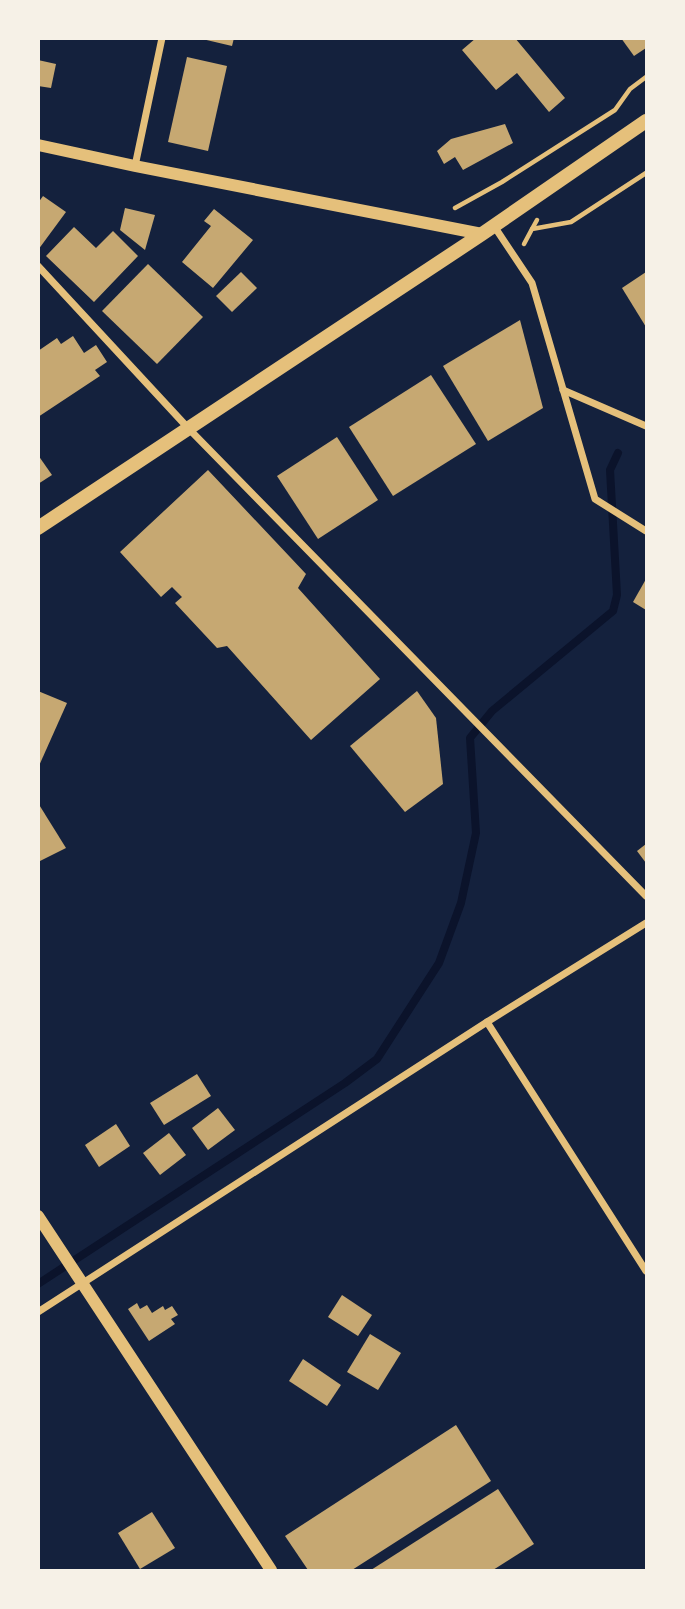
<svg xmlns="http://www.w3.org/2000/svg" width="685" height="1609" font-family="'Golos Text',sans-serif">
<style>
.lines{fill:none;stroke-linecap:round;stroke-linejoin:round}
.stream{stroke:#0b132b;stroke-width:8}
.building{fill:#c6a872}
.path{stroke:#e5c07b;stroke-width:4.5}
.minor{stroke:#e5c07b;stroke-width:7}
.tertiary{stroke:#e5c07b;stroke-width:12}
.secondary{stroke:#e5c07b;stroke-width:14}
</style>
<rect width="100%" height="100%" fill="#14213d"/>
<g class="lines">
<polyline class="stream" points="38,1284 345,1083 377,1059 439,963 461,903 476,833 470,738 492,711 613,611 617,595 610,470 618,453"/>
</g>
<g class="building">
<polygon points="198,38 234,38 232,46"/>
<polygon points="476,38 515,38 565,98 549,112 517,73 496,90 462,50"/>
<polygon points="621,38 646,38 646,48 634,56"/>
<polygon points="187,57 227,66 208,151 168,142"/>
<polygon points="38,60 56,64 51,88 38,86"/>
<polygon points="505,124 513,143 463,170 455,157 444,164 437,151 451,139"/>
<polygon points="43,196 66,212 38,250 38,203"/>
<polygon points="125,208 155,215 145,250 120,230"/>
<polygon points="214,209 253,240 213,288 182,262 211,226 204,221"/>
<polygon points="74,227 96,248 113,231 138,256 94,302 46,256"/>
<polygon points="148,264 203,317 157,364 102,311"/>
<polygon points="241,272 257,288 232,312 216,296"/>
<polygon points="646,272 646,327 622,288"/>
<polygon points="520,320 543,408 488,441 443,366"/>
<polygon points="73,336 84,353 96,345 107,362 95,370 100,376 38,417 38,351 57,338 61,344"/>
<polygon points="431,375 476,444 393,496 349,427"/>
<polygon points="337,437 378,500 318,539 277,476"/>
<polygon points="38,455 52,475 38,484"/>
<polygon points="208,470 306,574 298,588 380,679 311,740 227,646 217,648 175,603 182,597 172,587 161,597 120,552"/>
<polygon points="646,579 646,610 633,602"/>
<polygon points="38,691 67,703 38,768"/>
<polygon points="417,691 436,718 443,784 405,812 350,746"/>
<polygon points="38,803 66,848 38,862"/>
<polygon points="646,844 646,863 637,851"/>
<polygon points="197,1074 211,1096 164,1125 150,1103"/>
<polygon points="218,1108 235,1130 208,1150 192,1128"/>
<polygon points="116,1124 130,1146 99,1167 85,1145"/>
<polygon points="169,1133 186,1155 160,1175 143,1153"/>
<polygon points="342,1295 372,1315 358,1336 328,1317"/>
<polygon points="137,1303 140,1309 147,1305 152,1313 163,1306 165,1310 172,1306 178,1315 171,1319 175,1324 149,1341 128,1309"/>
<polygon points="370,1334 401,1353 378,1390 347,1372"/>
<polygon points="303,1359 341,1385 327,1406 289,1381"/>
<polygon points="456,1425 491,1481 352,1570 308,1570 285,1536"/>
<polygon points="498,1489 534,1544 493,1570 371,1570"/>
<polygon points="152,1512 175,1548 140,1569 118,1533"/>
</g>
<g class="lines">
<g class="path">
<polyline points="455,208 502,182 615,110 630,89 646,77"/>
<polyline points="532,229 537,220"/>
<polyline points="524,244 532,229 571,222 646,173"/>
</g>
<g class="minor">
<polyline points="135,166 162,38"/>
<polyline points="494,226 532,283 595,499 646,531"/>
<polyline points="38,266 189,429 646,896"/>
<polyline points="563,390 646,426"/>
<polyline points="487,1022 646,1271"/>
<polyline points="38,1312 487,1022 646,923"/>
</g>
<g class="tertiary">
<polyline points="38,145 135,166 482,234"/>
<polyline points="38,1216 271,1570"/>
</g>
<polyline class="secondary" points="38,528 482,234 646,121"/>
</g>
<rect width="685" height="1609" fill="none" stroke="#f6f1e7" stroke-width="80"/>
</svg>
